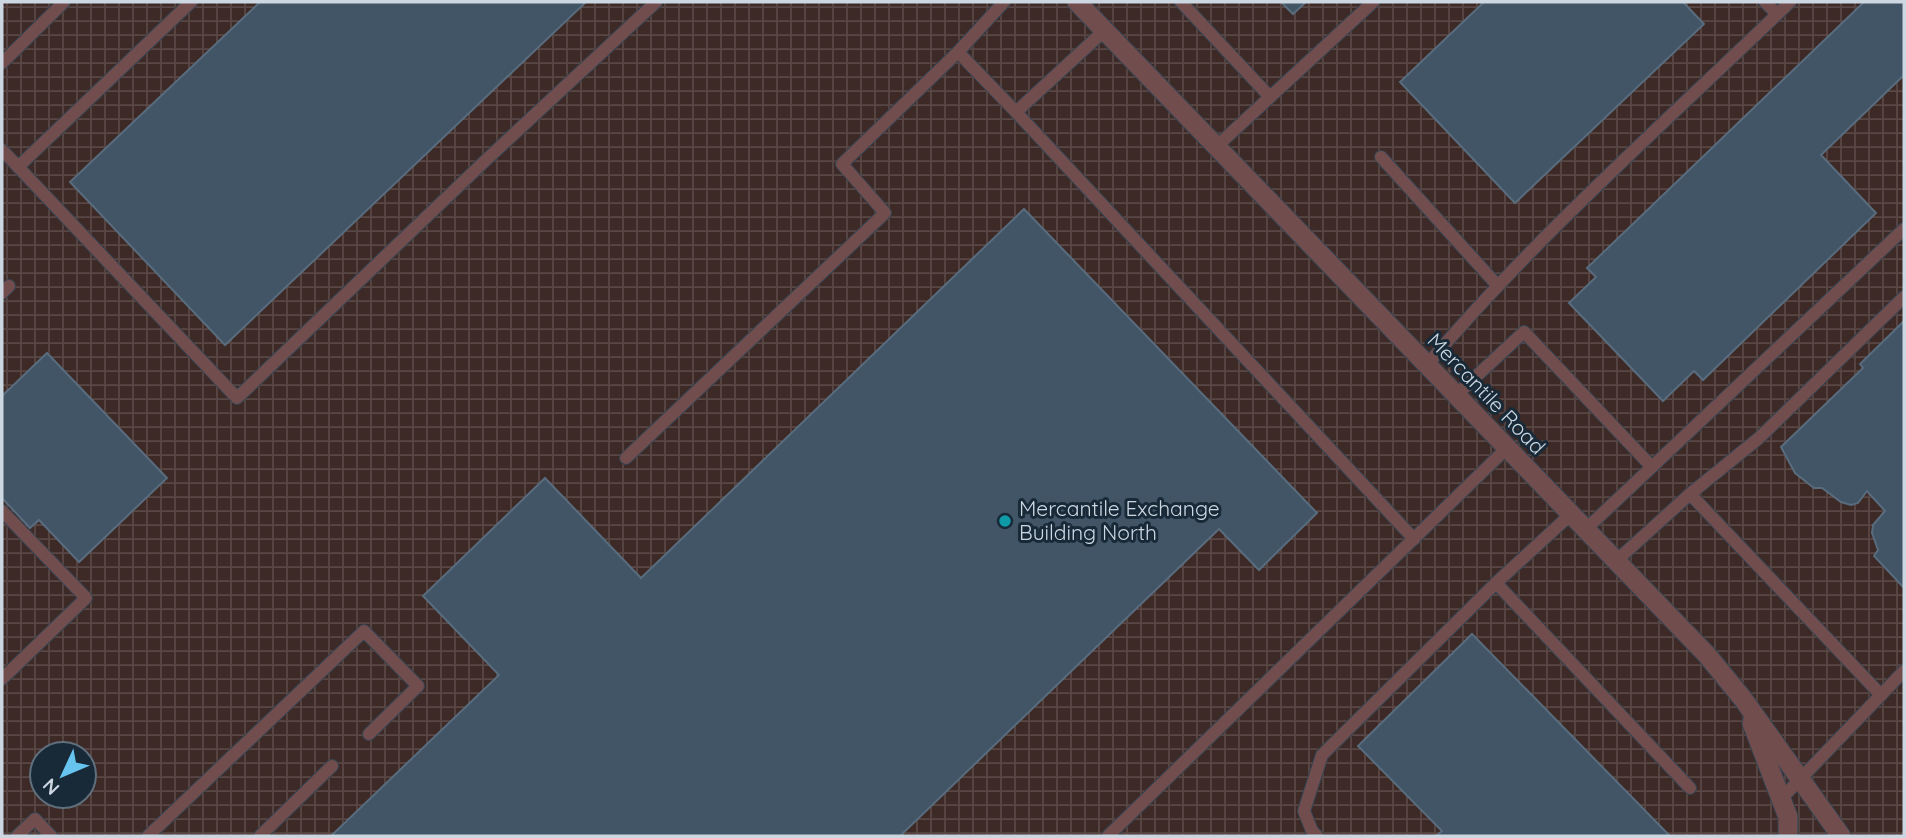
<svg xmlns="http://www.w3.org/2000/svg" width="1906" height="838" font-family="Quicksand,sans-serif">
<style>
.industrial{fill:url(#industrial-grid);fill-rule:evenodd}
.building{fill:#425566;stroke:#586c7d;stroke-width:2}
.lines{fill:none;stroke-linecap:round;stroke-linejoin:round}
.service-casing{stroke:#354553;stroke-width:14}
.minor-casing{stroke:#354553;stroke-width:21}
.service{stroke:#714d4e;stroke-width:12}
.minor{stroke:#714d4e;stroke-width:19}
.culture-dot{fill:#0f9aa8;stroke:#182938;stroke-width:2.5}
.labels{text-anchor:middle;stroke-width:6;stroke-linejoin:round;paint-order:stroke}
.street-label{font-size:21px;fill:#ccd7e1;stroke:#182938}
.poi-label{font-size:21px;fill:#ccd7e1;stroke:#182938;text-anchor:start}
</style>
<defs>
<pattern id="industrial-grid" width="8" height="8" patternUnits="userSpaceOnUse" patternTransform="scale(1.75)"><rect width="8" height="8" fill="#3d2926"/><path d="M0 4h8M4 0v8" fill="none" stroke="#584745"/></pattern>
</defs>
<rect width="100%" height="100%" fill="#182938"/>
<path class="industrial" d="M2,2H1904V836H2ZM42,754H84V796H42Z"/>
<g class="building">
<polygon points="260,2 586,2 225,345 70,182"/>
<polygon points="1281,2 1306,2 1293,14"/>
<polygon points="1484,2 1683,2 1704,24 1515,203 1400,82"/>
<polygon points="1864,2 1904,2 1904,75 1821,155 1876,213 1703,380 1694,371 1663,401 1569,303 1596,277 1587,268"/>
<polygon points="1024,209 1317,513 1259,570 1219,529 900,836 331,836 499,675 423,596 545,478 641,578"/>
<polygon points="1904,321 1904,588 1874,556 1878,550 1872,533 1873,525 1885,511 1867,491 1858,503 1851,505 1841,502 1822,488 1814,488 1795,473 1781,447 1863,368 1860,364"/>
<polygon points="47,353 167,478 79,562 39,520 30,528 2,498 2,396"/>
<polygon points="1472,634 1670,836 1436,836 1442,831 1358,746"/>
</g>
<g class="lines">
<defs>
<g id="service">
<polyline points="1004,2 958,52 1016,112"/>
<polyline points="1181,2 1270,97"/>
<polyline points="1765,2 1777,14"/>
<polyline points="1105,30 1016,112 1414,539"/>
<polyline points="2,63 64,2"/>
<polyline points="1217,146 1373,2"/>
<polyline points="2,150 237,398 487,159 656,2"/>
<polyline points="1381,157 1498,286"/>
<polyline points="18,167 191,2"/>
<polyline points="2,293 9,286"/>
<path d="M1427,365C1537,235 1668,120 1790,2"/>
<polyline points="1456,395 1524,332 1652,467"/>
<polyline points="626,458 885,213 842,164 958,52"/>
<polyline points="1690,494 1759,438 1904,297"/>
<polyline points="2,511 86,598 2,679"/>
<polyline points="1585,530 1904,229"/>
<polyline points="1616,561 1690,494 1881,695 1781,799"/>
<polyline points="1496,583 1570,515"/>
<polyline points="1881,695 1904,671"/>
<polyline points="17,836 35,819 51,836"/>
<polyline points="148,836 364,631 418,686 369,734"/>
<polyline points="260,836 332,766"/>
<polyline points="1108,836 1507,448"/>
<polyline points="1317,836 1312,831 1304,811 1322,755 1496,583 1690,788"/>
</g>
<g id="minor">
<polyline points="1077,2 1707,655 1743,699 1841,836"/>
<polyline points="1752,723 1788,817 1788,836"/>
</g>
</defs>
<use href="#service" class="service-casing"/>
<use href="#minor" class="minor-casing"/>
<use href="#service" class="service"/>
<use href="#minor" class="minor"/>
</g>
<circle class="culture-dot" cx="1005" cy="521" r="7"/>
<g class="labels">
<g class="street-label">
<text transform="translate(1486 394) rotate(46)" y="7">Mercantile Road</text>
</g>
<g class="poi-label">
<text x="1019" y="516">Mercantile Exchange<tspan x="1019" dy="24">Building North</tspan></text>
</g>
</g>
<rect width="1906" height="838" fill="none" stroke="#ccd7e1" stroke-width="7"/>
<g transform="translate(63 775) rotate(226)"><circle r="33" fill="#182938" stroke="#606f7c" stroke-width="2"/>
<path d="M0-5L12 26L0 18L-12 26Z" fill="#67c4ef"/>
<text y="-10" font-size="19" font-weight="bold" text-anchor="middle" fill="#ccd7e1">N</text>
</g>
</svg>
